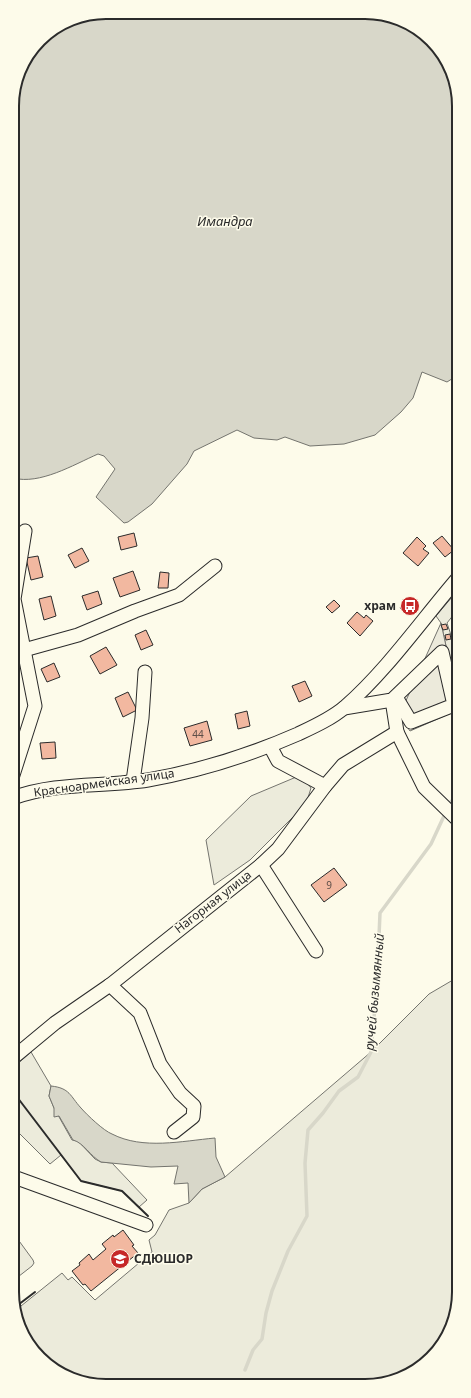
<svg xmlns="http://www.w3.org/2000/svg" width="471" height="1398" font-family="'Noto Sans',sans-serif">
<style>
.green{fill:#ecebdb;stroke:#74746e}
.parking{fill:#eceadb;stroke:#74746e}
.water{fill:#d8d7c9;stroke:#74746e}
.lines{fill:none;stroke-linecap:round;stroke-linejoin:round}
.stream{stroke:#d8d7c9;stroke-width:3.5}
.building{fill:#f2b8a0;stroke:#2b2b2b}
.minor-casing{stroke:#2b2b2b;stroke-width:15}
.minor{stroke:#fdfbea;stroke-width:13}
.wall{stroke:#2b2b2b;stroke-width:2}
.labels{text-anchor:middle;stroke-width:3;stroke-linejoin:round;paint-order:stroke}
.number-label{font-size:10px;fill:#5d4e48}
.poi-label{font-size:12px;font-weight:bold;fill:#2b2b2b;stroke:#fdfbea;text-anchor:end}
.street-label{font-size:12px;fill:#2b2b2b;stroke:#fdfbea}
.water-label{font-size:13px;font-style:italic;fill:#2b2b2b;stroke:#fdfbea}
.rim{fill:none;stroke:#2b2b2b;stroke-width:2}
</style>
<rect width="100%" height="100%" fill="#fdfbea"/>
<g class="green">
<polygon points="458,590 458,609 447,623 458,656 458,686 446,646 441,623 436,616"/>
<polygon points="301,775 311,788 306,804 250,860 214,885 206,840 251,796"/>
<polygon points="458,977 459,1298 436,1354 384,1384 88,1384 40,1359 14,1311 14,1297 21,1306 62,1273 68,1280 72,1277 95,1300 152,1252 149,1240 155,1235 169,1210 189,1203 202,1189 225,1177 371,1052 429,994"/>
<polygon points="31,1052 51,1086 49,1096 54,1108 72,1140 78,1141 95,1159 101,1162 112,1163 147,1200 139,1207 122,1191 81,1181 61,1155 50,1164 14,1128 14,1067"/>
<polygon points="14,1234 33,1260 34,1263 32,1266 14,1280"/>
</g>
<polygon class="parking" points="441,623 446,646 458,686 458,710 410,731 399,716"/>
<g class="water">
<path d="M106,12L384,14L431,39L457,87L458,375L447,382L422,372L413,398L401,412L375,435L344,444L310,446L285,437L277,440L254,438L237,430L194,451L187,464L152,504L128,522L124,523L96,497L115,469L104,456L98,454C73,465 40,485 13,478L12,99L22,64L44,35L70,19Z"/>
<path d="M51,1086C70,1088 70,1096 81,1108C87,1115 104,1131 112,1134C143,1150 182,1141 215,1138L216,1157L225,1177L202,1189L189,1203L188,1183L174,1184L178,1166L151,1167L101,1162C90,1156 84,1143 73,1140L59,1116L54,1117V1108L49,1096Z"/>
</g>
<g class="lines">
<polyline class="stream" points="245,1370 253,1350 262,1339 266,1313 272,1291 288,1251 307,1216 305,1163 308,1130 323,1113 339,1091 358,1077 371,1052 377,983 380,913 431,844 450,803 458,794"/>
</g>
<g class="building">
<polygon points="134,533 137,546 121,550 118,537"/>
<polygon points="442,536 454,550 445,557 433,543"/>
<polygon points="417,537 426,546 423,549 429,553 418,566 403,553"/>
<polygon points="82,548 89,561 75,568 68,555"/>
<polygon points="38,556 43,577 31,580 26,558"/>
<polygon points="133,571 140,590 120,597 113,578"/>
<polygon points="160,572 169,573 168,588 158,588"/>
<polygon points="98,591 102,604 87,610 82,596"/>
<polygon points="51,596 56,616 44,620 39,599"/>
<polygon points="407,599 411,603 404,612 400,608"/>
<polygon points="334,600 340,606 332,613 326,607"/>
<polygon points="357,612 364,618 366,615 373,621 360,636 347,623"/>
<polygon points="446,624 448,629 443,630 441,625"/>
<polygon points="146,630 153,645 141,650 135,635"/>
<polygon points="450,634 451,639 446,640 445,635"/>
<polygon points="106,647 117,665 100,674 90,656"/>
<polygon points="54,663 60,677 47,682 41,669"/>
<polygon points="305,681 312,696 299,702 292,686"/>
<polygon points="128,692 137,710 123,717 115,698"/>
<polygon points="247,711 250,726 238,729 235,714"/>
<polygon points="207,721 212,740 190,746 184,728"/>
<polygon points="55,742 56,758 42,759 40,743"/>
<polygon points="334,868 347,885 324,902 311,885"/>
<polygon points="123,1230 134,1245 132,1246 138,1253 91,1291 85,1284 83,1285 72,1271 80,1265 79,1263 89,1254 93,1260 106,1249 102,1244 113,1235 114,1237"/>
</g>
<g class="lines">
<defs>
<g id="minor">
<polyline points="24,650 78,635 135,611 179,595 215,566"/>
<polyline points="392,700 397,732 424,787 458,820"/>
<polyline points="344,708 392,700 442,652 454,705 411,722 396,697"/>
<polyline points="270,746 278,761 325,786"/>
<polyline points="13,775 35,706 14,599 25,531"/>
<polyline points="133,781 142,718 145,672"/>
<path d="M13,798C55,782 104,787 148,780C199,771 250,755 298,734C313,727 331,719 345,707C388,669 421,621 458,578"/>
<polyline points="261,865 316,951"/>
<polyline points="110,985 140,1013 160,1064 180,1093 194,1106 193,1117 174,1132"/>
<polyline points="14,1057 55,1023 110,985 261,865 278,849 325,786 343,765 397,732"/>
<polyline points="14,1177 146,1225"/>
</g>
</defs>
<use href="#minor" class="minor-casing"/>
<use href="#minor" class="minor"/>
<g class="wall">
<polyline points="14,1093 81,1181 122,1191 148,1216"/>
<polyline points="14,1308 35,1292"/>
</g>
</g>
<defs>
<symbol id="bus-disc" viewBox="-11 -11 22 22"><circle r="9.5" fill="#c62828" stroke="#fdfbea"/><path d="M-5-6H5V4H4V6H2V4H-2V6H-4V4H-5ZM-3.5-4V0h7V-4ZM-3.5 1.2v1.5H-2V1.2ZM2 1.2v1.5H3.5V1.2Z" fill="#fff"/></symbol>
<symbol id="school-disc" viewBox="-11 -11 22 22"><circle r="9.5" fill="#c62828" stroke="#fdfbea"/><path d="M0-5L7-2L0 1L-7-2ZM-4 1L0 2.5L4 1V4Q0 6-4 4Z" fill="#fff"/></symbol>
</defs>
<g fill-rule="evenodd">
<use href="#bus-disc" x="399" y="595" width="22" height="22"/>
<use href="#school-disc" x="109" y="1248" width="22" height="22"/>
</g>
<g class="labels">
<g class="number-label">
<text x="198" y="738">44</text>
<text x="329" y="889">9</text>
</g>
<g class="poi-label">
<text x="396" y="610">храм</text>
<text x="134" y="1263" text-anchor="start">СДЮШОР</text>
</g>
<g class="street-label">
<text transform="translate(104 783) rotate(-8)" y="4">Красноармейская улица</text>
<text transform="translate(213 902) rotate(-38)" y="4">Нагорная улица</text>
</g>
<g class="water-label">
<text x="225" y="226">Имандра</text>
<text transform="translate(374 992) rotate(-85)" y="5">ручей бызымянный</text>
</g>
</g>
<path d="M0 0H471V1398H0ZM106 19H365A87 87 0 0 1 452 106V1292A87 87 0 0 1 365 1379H106A87 87 0 0 1 19 1292V106A87 87 0 0 1 106 19Z" fill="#fdfbea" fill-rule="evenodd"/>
<path class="rim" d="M106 19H365A87 87 0 0 1 452 106V1292A87 87 0 0 1 365 1379H106A87 87 0 0 1 19 1292V106A87 87 0 0 1 106 19Z"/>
</svg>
